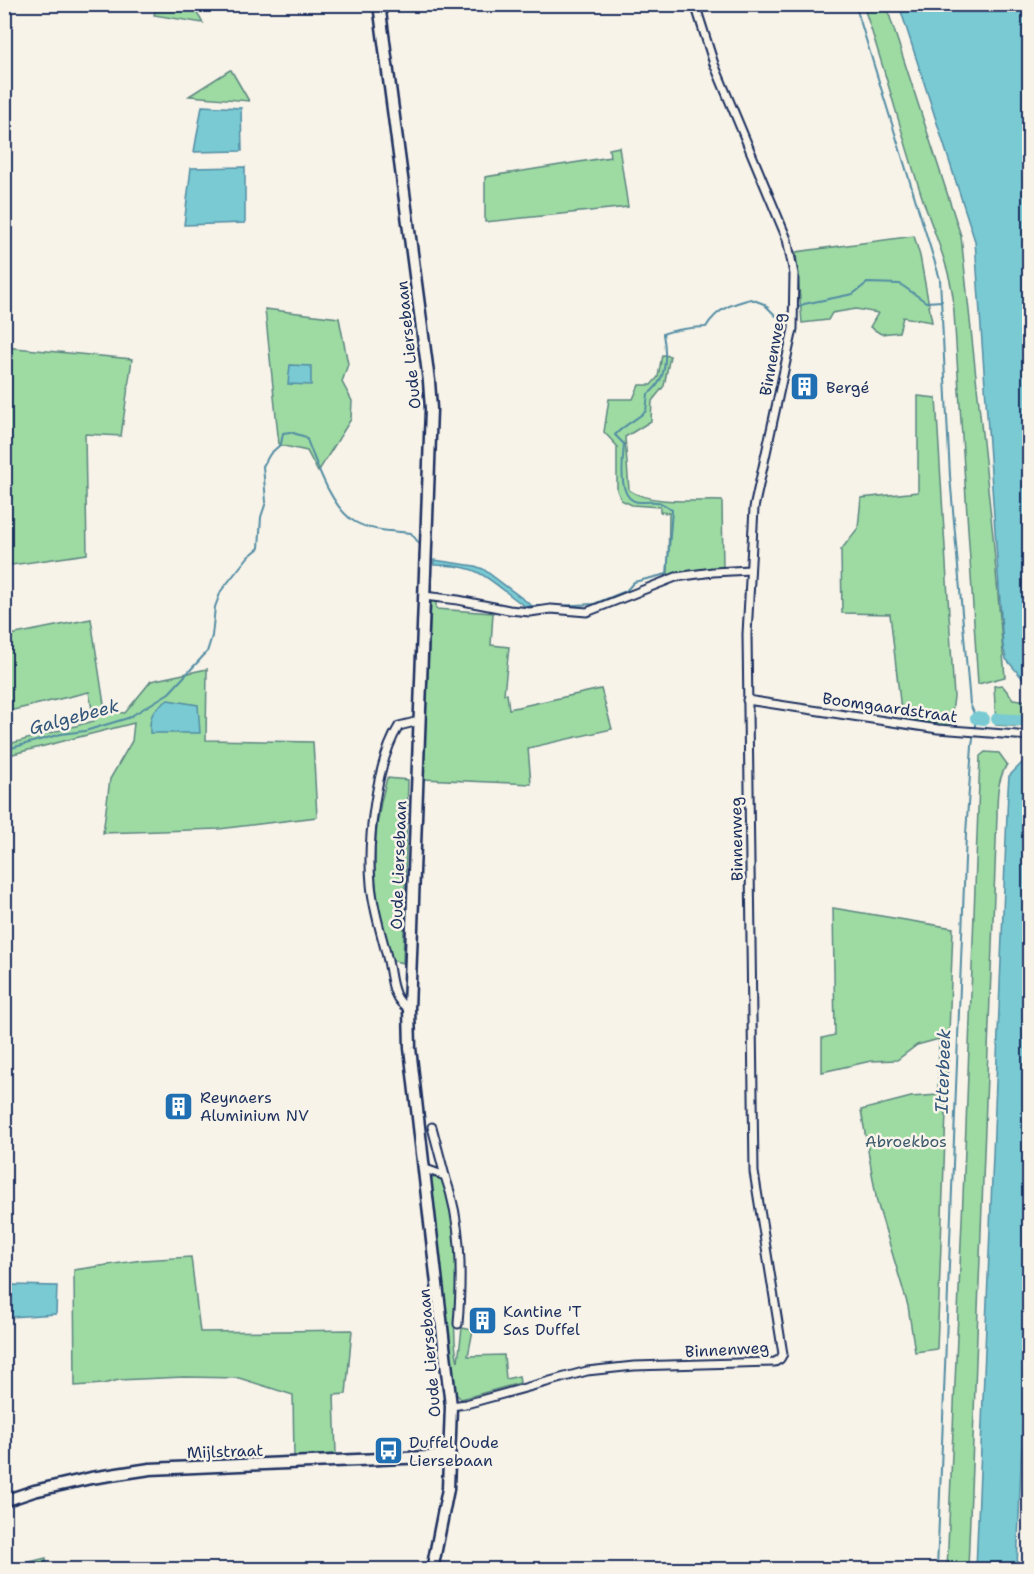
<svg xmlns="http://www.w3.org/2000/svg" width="1034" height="1574" font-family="'Shantell Sans',sans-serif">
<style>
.green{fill:#9ddba2;stroke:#5c8580;stroke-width:1.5}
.water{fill:#79cad3;stroke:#538ca4;stroke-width:1.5}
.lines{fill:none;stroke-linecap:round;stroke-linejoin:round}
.stream{stroke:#538ca4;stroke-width:2}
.river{stroke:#79cad3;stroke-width:12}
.street-casing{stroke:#1b2f5e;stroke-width:11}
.secondary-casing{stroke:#1b2f5e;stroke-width:15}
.street{stroke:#f7f3e8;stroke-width:7}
.secondary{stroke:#f7f3e8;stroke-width:10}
.labels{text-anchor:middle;stroke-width:5;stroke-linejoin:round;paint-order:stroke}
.street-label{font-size:16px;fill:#1b2f5e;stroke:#f7f3e8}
.poi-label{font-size:16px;fill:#1b2f5e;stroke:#f7f3e8;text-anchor:start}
.park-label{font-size:16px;fill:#3c5a6f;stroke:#f7f3e8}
.water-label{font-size:18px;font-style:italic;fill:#32567b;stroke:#f7f3e8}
</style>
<rect width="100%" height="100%" fill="#f7f3e8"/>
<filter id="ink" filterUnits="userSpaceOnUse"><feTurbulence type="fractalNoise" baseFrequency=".0167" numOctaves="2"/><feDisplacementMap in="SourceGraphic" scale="12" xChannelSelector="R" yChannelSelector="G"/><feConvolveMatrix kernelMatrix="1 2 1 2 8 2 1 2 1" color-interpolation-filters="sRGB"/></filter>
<g filter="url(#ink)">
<g class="green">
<polygon points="157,5 192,5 203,23 154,15"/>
<path d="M863,5H886L961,236L993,536L1005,677L978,684L953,297C948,262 933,231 922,197C901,133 885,68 863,5Z"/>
<polygon points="231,70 249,101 189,96 230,70"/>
<polygon points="619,147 628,207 485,222 485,177 610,157 609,149"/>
<polygon points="914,236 920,256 932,322 903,317 899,332 881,334 870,327 878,313 856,309 832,313 828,320 802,323 796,252"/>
<polygon points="265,309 339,318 348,364 342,382 352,401 351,419 318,472 307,451 279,445"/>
<polygon points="4,347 132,359 121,436 85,434 87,554 5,566"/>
<path d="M662,355L670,356L664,386L652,401L651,421L625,437L629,490C650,505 696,500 722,501L723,568L668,576L669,513L660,512V507L632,505L621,500L617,490V446L604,432L609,399H633L639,385H651L658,377Z"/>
<polygon points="918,396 936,398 954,697 950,727 902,719 890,614 842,613 841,550 858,528 861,498 918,492"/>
<polygon points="431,601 436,601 436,609 493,613 491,645 509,647 504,694 507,694 509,709 601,689 612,729 528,748 531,784 423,779"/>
<polygon points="91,619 105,711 125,713 151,681 207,669 206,740 313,742 317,817 219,829 103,833 110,779 132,741 134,723 5,756 5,745 94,721 89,692 5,712 5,636"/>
<polygon points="1002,685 1013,699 1029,701 1029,727 996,725 994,686"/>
<path d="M985,752L999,753L1007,764C997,781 997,797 997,816L968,1569L947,1570L966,1126L980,756Z"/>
<path d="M387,778L408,780L403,963L390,960C373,896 368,843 387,778Z"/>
<polygon points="833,908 953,928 937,1349 915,1352 908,1306 877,1202 861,1110 911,1097 938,1095 939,1039 917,1045 897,1060 871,1061 822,1072 822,1038 835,1035"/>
<path d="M439,1177L444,1181C452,1211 458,1242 457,1273C457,1303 451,1333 458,1362L462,1328L473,1330L468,1356L504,1355L506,1379L519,1376L520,1383L461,1399L454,1392L430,1178Z"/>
<polygon points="191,1257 200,1332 352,1330 346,1394 334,1395 336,1454 294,1457 293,1395 239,1378 184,1377 119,1380 103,1384 75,1386 74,1270 142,1260"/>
<polygon points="46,1558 47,1569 5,1569 5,1568"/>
</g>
<g class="water">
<polygon points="899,5 1029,5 1029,686 1006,659 1003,646 975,241"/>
<polygon points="202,106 241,108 242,151 194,152"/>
<polygon points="245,167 245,223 184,225 191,168"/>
<polygon points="290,365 311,366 311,385 288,384"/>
<path d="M434,560L475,566L483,569L531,605L532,608L525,606C509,596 494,580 477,572C465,566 447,565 434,565Z"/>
<path d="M168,700L198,705L200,733H150C149,714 153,710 168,700Z"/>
<polygon points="1027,758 1030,758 1030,1233 1017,1569 976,1569 1008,790 1009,776"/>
<polygon points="12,1285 57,1286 56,1314 10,1317"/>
</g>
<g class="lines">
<g class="stream">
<polyline points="855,4 940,279 950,476 970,704 976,718 972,746 966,834 937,1570"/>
<polyline points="529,606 550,606"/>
<path d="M556,606L594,604L626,591L634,582L667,574L672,510C656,499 659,502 641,502C616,503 623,460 624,444L615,435C624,425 636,420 646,411L648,394C667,381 667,355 663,334C671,330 696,327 706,327C717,309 731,304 751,299L764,304L776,316L789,313L804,304L853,294L867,283L900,284L926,302L942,301"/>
<path d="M4,750L61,734L85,731L128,718L169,693L207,652L212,636L215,607L221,591L248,557L259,548L261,517L266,502L263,466L270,454L281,444L283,433L290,432L306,437C316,462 331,508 355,522C371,531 393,531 411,533L421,546"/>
<polyline points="4,770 5,777"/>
</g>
<g class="river">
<polyline points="976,718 984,719"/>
<polyline points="997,719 1030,721"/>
</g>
<defs>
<g id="street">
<polyline points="424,596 458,600 509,610 530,612 551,609 587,612 676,577 713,572 750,570"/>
<polyline points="747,700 938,729 1030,736"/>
<path d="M409,1009C391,999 392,979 388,961C382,935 373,910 371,884C367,841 376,762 399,726L419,721"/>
<polyline points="432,1127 445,1176"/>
<path d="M423,1168L445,1176C462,1223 462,1275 458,1324"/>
<polyline points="451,1406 466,1404 587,1371 634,1366 775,1362 780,1359 783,1354 754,1172 747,634 754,508 793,329 794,274 787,239 714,64 695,4"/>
<polyline points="433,1567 444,1570"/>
</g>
<g id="secondary">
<polyline points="379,4 429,381 431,409 409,1009 410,1048 451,1406 448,1489 432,1570"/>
<polyline points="4,1501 34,1491 91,1478 150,1469 450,1456"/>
</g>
</defs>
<use href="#street" class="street-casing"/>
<use href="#secondary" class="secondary-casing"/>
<use href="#street" class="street"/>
<use href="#secondary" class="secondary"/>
</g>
</g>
<defs>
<symbol id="building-square" viewBox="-11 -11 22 22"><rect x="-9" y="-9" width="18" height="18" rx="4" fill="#1f6fb2" stroke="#f7f3e8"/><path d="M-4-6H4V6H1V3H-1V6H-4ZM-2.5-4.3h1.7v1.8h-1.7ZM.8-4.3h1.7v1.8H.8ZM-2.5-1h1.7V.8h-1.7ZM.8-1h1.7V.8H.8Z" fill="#fff"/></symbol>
<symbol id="bus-square" viewBox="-11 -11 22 22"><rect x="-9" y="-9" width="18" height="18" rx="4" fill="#1f6fb2" stroke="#f7f3e8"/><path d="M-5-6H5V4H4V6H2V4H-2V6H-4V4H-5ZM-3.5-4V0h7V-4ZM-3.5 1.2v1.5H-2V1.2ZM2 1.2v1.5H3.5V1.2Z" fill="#fff"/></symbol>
</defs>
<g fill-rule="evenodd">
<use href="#building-square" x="788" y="370" width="33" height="33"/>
<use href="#building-square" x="162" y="1090" width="33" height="33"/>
<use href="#building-square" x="466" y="1304" width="33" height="33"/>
<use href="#bus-square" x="372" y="1434" width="33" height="33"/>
</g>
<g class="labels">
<g class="street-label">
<text transform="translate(408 345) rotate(-96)" y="6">Oude Liersebaan</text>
<text transform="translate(772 354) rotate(-80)" y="6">Binnenweg</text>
<text transform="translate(890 707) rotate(8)" y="6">Boomgaardstraat</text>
<text transform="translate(736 839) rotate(-91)" y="6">Binnenweg</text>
<text transform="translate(398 865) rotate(-88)" y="6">Oude Liersebaan</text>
<text transform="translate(727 1349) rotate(-3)" y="6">Binnenweg</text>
<text transform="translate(429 1353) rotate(-95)" y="6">Oude Liersebaan</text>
<text transform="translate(225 1451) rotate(-2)" y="6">Mijlstraat</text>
</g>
<g class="poi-label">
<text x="826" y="393">Bergé</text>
<text x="200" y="1103">Reynaers<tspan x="200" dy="18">Aluminium NV</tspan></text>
<text x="503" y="1317">Kantine 'T<tspan x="503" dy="18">Sas Duffel</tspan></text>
<text x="409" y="1448">Duffel Oude<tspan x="409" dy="18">Liersebaan</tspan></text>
</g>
<g class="park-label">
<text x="906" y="1147">Abroekbos</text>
</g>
<g class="water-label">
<text transform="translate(74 717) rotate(-15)" y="6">Galgebeek</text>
<text transform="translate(943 1071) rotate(-88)" y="6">Itterbeek</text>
</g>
</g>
<rect width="1034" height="1574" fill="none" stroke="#f7f3e8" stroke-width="24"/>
<rect x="12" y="12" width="1010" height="1550" fill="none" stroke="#1b2f5e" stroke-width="2" filter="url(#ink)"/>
</svg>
